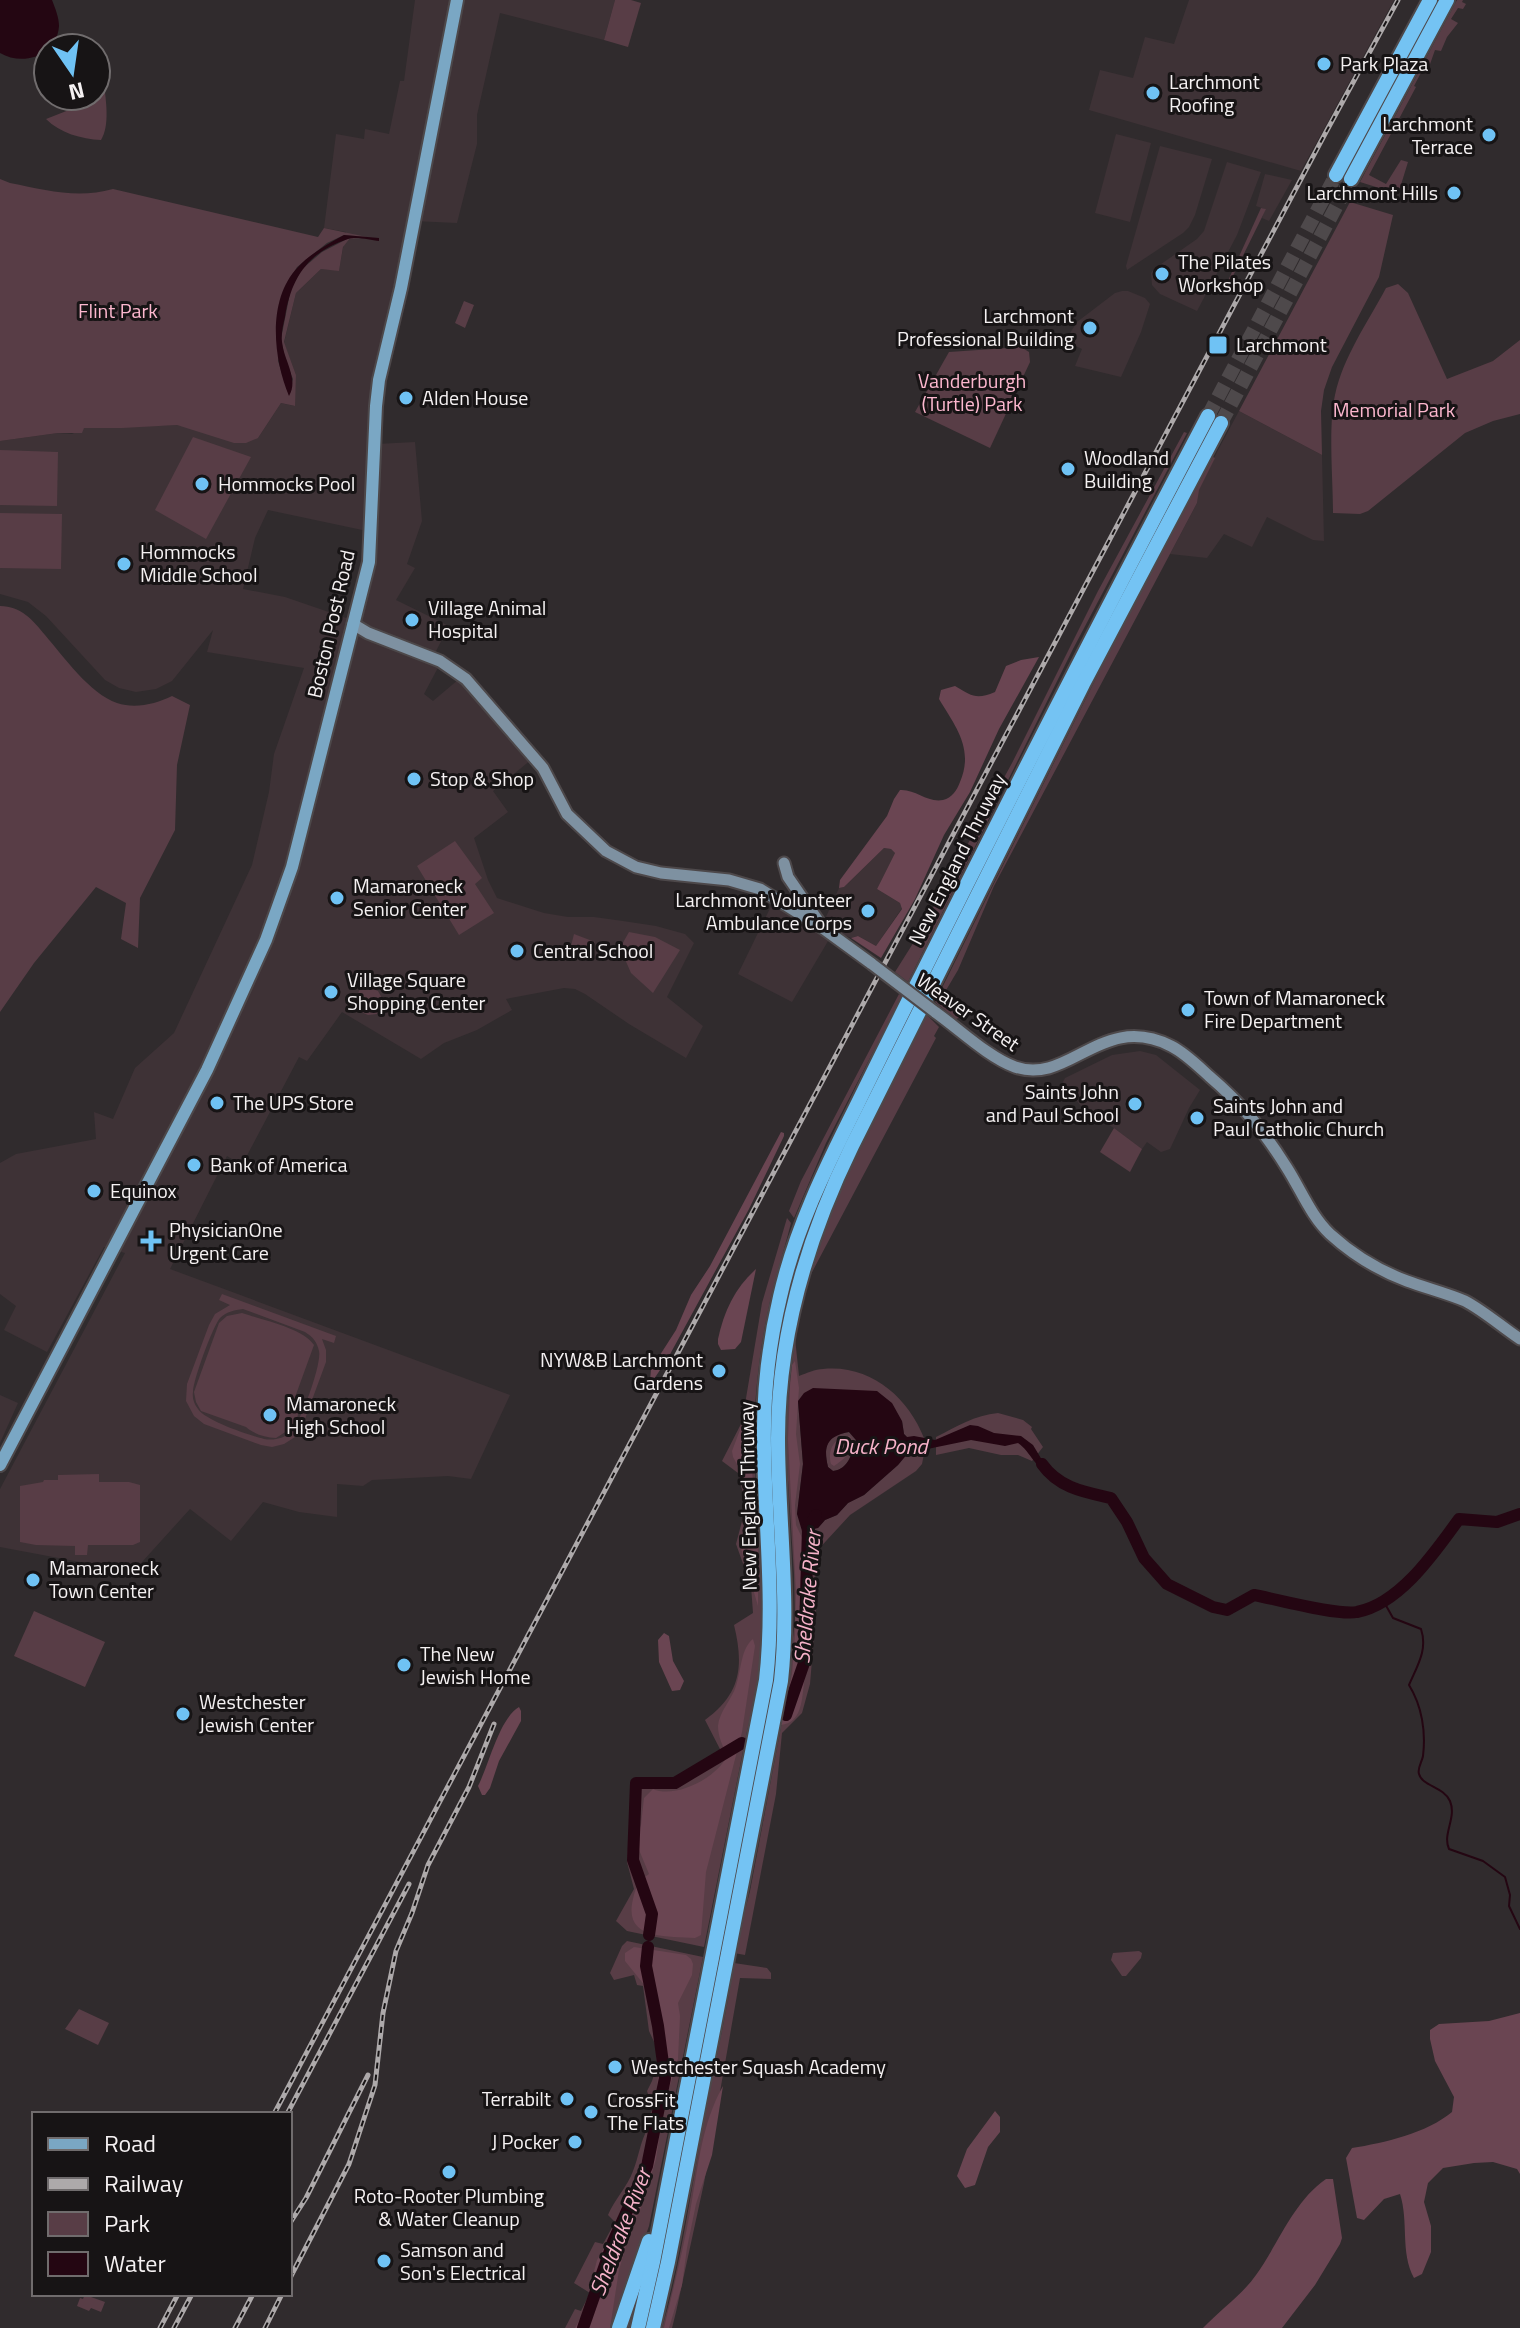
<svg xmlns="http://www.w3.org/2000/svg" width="1520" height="2328" font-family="'Titillium Web',sans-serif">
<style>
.built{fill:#3e3236;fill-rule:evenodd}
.green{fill:#583d46;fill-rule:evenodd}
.forest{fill:#6a4552}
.water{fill:#240612;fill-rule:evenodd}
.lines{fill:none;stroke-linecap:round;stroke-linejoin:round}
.stream{stroke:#240612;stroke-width:2}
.river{stroke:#240612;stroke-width:12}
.highway-tunnel{stroke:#4e494b;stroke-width:14;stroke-dasharray:14 7;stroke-linecap:butt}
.secondary-casing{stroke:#4d484a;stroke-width:15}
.primary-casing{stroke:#4d484a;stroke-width:16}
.highway-casing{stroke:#4d484a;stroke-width:18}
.secondary{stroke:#7e91a1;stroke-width:11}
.primary{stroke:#7aa7c4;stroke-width:12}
.highway{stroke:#74c3f3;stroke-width:14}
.rail-casing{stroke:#ada9aa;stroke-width:5}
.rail{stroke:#171415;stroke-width:2;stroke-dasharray:6;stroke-linecap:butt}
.secondary-bridge-casing{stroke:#4d484a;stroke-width:15;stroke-linecap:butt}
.secondary-bridge{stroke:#7e91a1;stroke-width:11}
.poi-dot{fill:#6fc2f4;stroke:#171415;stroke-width:3}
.labels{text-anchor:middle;stroke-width:6;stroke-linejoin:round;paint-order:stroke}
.poi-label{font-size:20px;fill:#f5f1f2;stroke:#171415;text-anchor:start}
.park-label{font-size:20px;fill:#fcb7ce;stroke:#171415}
.street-label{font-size:20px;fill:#f5f1f2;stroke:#171415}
.water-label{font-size:22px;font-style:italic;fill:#f6b2c9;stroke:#171415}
</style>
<rect width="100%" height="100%" fill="#302b2d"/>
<g class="built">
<path d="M415,0H615L604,40L500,13L477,115V144L457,223L414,221L388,337L377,444L415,442L422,521L407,564L415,568L396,600L449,626L434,655L442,660L424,694L433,701L465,674L537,755L493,791L508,812L474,838L488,880L497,898L544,913L568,917H594L623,921L656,926L685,934L694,943L667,997L703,1026L686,1058L629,1024L585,994L575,989L564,988L506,999L512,1010L477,1030L444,1043L421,1059L342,1012L307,1061L299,1057L242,1165L227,1156L170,1269L510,1395L471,1479L448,1476L372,1480L363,1486L337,1484V1517L299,1512L263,1502L231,1541L190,1509L133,1572L0,1547V1489L125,1253L104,1247L47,1352L4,1330L16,1306L0,1294V1163L16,1154L96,1139L94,1112L113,1119L135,1068L174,1033L252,865L269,792L274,754L304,668L207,652L213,630L172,681L156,689L136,692L119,688L105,680L46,616L28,602L0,594V441L58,433L72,434L84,428L177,425L258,438L281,403L294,406L296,375L284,343L296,293L321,269L339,270L346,232L324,228L336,134L364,139L365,129L389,134L400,81H404ZM268,510L367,531L363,578L352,620L285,597L243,589L255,538Z"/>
<polygon points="1189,0 1394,0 1301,171 1089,110 1100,70 1133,78 1145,37 1174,44"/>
<polygon points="1116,134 1151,143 1130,222 1095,213"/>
<polygon points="1160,146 1212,159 1195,215 1189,227 1183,233 1127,270 1126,266"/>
<polygon points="1227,162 1261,172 1237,235 1197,311 1160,294 1152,285 1151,273 1154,269 1197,239 1204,231"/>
<polygon points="1265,174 1292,180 1269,221 1262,218 1265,209 1256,206"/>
<polygon points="1122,291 1128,291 1145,298 1150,304 1141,332 1121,377 1075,366 1082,349 1065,341 1077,322 1115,293"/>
<polygon points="1239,411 1322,455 1324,541 1313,540 1267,517 1252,547 1224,534 1207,558 1170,554 1197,503 1198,490 1218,450"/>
<polygon points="884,848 891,849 895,853 877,889 900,903 902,908 876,946 858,936 851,938 834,931 792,1002 738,974 774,900 821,928 839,888 844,887"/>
<polygon points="1140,1051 1156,1055 1200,1090 1189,1108 1170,1149 1161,1152 1147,1142 1142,1149 1114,1128 1083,1109 1063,1082 1065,1078 1112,1055"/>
<polygon points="0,1395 18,1403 0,1443"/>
</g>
<g class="green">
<polygon points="615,0 631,0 641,3 628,47 604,40"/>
<polygon points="1457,0 1463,0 1462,2 1466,4 1463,9 1458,8 1451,19 1458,23 1447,37 1441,51 1435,50 1429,67 1424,67 1414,86 1416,87 1369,175 1386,184 1401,160 1408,162 1400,188 1393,187 1392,192 1360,182"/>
<path d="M104,84C106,101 110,126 101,140C81,139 60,133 46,119L74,108L91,96H96V91Z"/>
<path d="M0,179L10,183C46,190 77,199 113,189L318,237L324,228L367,237L344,235L327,243L297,267L286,286L278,361L289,395L293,379L285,360L281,339L291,288L302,269L322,252L347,239L359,238H350L343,247L339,271L321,269L296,293L284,342L296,375L295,406L281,403L258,438L246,443H234L177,425L122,428H84L82,433H58L0,441Z"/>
<polygon points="1350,202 1393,215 1379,277 1332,367 1324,390 1321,411 1322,455 1239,411"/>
<polygon points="1261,208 1266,209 1229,284 1227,283"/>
<path d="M1398,284L1408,293L1447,379L1493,361L1520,340V414L1493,421L1465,433L1368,511L1360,514L1333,513C1333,479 1328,427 1335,395C1343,357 1368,322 1386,288Z"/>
<polygon points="464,301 474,305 465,328 455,323"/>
<polygon points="1021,347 1029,352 1030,362 990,448 915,412 949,352"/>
<polygon points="1184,432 1187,433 1073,649 908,982 895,972 917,937 1012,763 1098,591"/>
<polygon points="193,437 251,457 206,539 155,510"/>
<polygon points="0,450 58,452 57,506 0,505"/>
<polygon points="1213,457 1215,458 1199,490 1197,503 994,886 958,970 945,992 963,1016 956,1019 935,1002 1111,648"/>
<polygon points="0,513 62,514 61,569 0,568"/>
<path d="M0,606C21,606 33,620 45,635C63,656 90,694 117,703C135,709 156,704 172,696L190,705L177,765L175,830L140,898L138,948L121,939L126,903L96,887L34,963L0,1012Z"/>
<polygon points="455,841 482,878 475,884 494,913 459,935 417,866"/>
<polygon points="629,932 655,937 680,950 653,993 631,973 620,948"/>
<polygon points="574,934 595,942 589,957 570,950"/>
<polygon points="362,984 378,991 383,1000 377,1014 368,1015 352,1008"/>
<polygon points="899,994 902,996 826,1143 794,1218 789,1211 801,1181"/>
<polygon points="927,1015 939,1027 934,1036 936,1038 810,1276 836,1197"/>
<polygon points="1114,1128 1142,1149 1130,1172 1100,1152"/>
<path d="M787,1218L791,1223C784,1251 775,1278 769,1306C760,1347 755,1391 754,1433C753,1489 764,1543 764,1598C765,1643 759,1688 747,1731L704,1947L627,1931L616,1921L634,1889L627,1862L633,1779L679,1777L680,1775L722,1753L705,1720C741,1694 744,1666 734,1625L753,1613L751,1586L736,1544L746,1506L738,1473L722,1461L742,1422L762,1303Z"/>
<path d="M222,1294L336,1336L334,1343L322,1339L326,1350V1362L302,1427L295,1437L284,1444L272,1447L261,1445L204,1424L194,1416L186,1401L187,1384L209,1325L215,1314L230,1305L219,1300ZM243,1309L305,1332C313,1337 317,1342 319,1351C322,1364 301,1421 292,1431C285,1438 274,1441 264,1439C249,1435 206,1421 198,1409C194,1404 192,1398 193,1392C193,1380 213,1326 220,1318C226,1312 234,1310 243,1309Z"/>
<path d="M242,1313C262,1320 303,1328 314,1345L294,1400L300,1408L297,1418H295L290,1429L276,1438C264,1437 254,1434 246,1427L201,1411L196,1402L194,1392L219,1323L227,1316Z"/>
<path d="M795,1338L799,1376C807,1373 815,1369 823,1369C870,1364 908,1397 924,1438L907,1437L904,1434L902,1421L798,1401L803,1464L797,1514L808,1529L818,1528L825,1520L837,1515L848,1503L864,1495L898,1465L908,1453L925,1449L922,1464L916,1471L850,1515L815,1553L816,1612L810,1684L802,1713L782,1733L776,1794L745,1955L734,1953L750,1891L784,1711L795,1621L794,1574L787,1465V1409Z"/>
<path d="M998,1413L1023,1420L1032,1427L1031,1429L1043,1447L1032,1461L1018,1455H1001L969,1448L936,1455V1437C956,1427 975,1415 998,1413Z"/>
<path d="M849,1432L856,1440C852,1453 849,1469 833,1471L828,1467C823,1445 827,1436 849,1432Z"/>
<polygon points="99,1474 99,1482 129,1482 140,1485 140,1542 133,1545 88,1545 87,1555 75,1555 75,1546 36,1545 20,1542 20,1486 43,1482 44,1480 58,1480 58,1475"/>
<polygon points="34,1611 105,1642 85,1687 14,1656"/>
<path d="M627,1941L703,1957L649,2226L613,2328H565L575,2309L581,2311L590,2293L574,2283L595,2242L603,2244L615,2222L608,2215C614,2200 628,2186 633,2171C639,2156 640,2142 648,2128L643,2125L653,2109L647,2091L652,2081L657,2065L656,2046L649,2031L643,1986L637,1985L634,1975L614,1980L610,1973L622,1946Z"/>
<polygon points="1139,1951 1142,1953 1141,1958 1126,1976 1122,1976 1111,1960 1113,1953"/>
<path d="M734,1963L767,1968L771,1973V1979L740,1978L704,2183L676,2312L672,2328H662C681,2263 690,2196 702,2131C712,2074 726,2019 734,1963Z"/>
<polygon points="79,2009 109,2023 98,2045 65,2029"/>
<polygon points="85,2294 91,2294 91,2297 105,2302 101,2312 91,2308 89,2311 77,2306 80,2298 83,2299"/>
</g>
<g class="forest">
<path d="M1039,657L999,729L970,792L944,835L915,899L881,958L851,938L858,936L876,946L902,909L900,903L877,889L895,853L891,849L884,848L844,887L839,888L840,880L887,816L894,799L900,790C916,789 927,803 943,800C952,798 957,790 960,782C974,749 956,727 939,699L941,690L955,686C972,696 976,700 995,692L1006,666L1021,660Z"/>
<polygon points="781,1132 784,1133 784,1136 749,1209 668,1358 652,1382 650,1381 651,1369 676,1330 691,1295 710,1266"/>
<path d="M756,1269L741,1342L735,1349L721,1350L718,1344V1339C724,1311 735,1288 756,1269Z"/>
<path d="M795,1361L799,1388L796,1434L800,1464L795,1505L796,1525L804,1542V1554L802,1645C806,1650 808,1651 809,1656C810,1665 805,1674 804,1683C802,1699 802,1723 781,1725L792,1674L795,1635L796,1592L788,1440L790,1386L792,1365Z"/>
<polygon points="749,1406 752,1410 752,1469 758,1554 758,1606 740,1545 748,1511 748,1498 743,1475 733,1457 732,1451"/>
<path d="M850,1436L853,1442C851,1454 844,1459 834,1466L831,1464C827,1450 834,1437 850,1436Z"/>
<polygon points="664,1633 669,1636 673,1661 684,1681 680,1690 672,1691 659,1662 658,1640"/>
<path d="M753,1639L755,1646L742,1732L706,1872L701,1935L695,1938C665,1936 623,1940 633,1899C636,1886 638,1882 649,1874L637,1845V1835L641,1825L644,1798L653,1789C675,1799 717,1778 727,1756C723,1746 718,1737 718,1726C719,1712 732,1699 736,1686C741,1671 741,1648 753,1639Z"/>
<path d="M519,1707L521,1711V1721L499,1761L490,1788L485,1795H482L478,1786C489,1765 499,1719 519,1707Z"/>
<polygon points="634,1947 686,1955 691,1959 693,1964 692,1975 678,2003 680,2016 678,2059 664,2105 656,2159 643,2203 630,2232 619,2270 610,2328 575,2328 592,2297 592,2279 597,2260 618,2224 618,2216 637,2173 647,2147 655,2107 660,2058 659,2045 646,1987 625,1961 625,1953"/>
<path d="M1520,2013V2174L1517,2169L1493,2162L1474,2163L1443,2168L1428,2183L1424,2202L1431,2226V2252L1422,2274L1414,2278C1400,2252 1409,2222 1400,2194L1384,2199L1364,2220L1357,2218L1346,2158L1352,2148C1384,2143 1427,2133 1452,2112L1454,2097L1435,2061L1430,2039V2030L1439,2024L1489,2021Z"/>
<path d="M723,2086L712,2155L696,2204L687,2248L682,2285L669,2328H664C673,2290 683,2251 690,2212C698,2169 701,2125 723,2086Z"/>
<polygon points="995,2111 1000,2117 1000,2132 988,2147 975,2185 965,2188 957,2176 967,2149"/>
<path d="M1326,2179H1333L1342,2238L1340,2244L1315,2285L1282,2328H1203C1220,2310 1242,2295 1256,2275C1279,2243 1293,2202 1326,2179Z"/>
</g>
<g class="water">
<path d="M0,0H52C55,8 59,17 59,26C57,55 24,67 0,53Z"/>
<path d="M344,235L379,238V241C370,240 357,236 348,239C308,252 291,278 285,317C283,325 281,334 282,342C284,361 299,379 289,396C273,358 267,299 298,267C311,253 328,244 344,235Z"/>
<path d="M813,1388L877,1391L892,1403L902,1421L904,1434L907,1437L914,1436L935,1440L970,1425L978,1426L994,1433L1021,1436L1033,1445L1051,1475C1036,1470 1031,1452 1018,1443L1005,1446L971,1440L908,1453L898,1465L864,1495L848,1503L837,1515L825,1520L818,1528L802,1531L797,1514L803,1464L798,1401L804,1393ZM849,1432L856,1440C852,1453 849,1469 833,1471L828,1467C823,1446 827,1436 849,1432Z"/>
</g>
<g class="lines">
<path class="stream" d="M1384,1602L1393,1618L1421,1629C1428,1650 1417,1666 1409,1685C1422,1706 1426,1732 1423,1756C1422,1762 1417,1768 1419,1774C1422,1786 1444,1787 1450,1801C1457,1818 1442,1834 1449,1849L1483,1861L1505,1877L1510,1895L1509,1906L1520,1929"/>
<g class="river">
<path d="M1042,1464C1059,1488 1084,1492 1111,1498L1127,1522L1144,1558L1167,1584L1213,1607L1227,1610L1254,1595C1276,1599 1338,1616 1357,1612C1400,1604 1435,1552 1459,1519L1497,1522L1520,1514"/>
<polyline points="786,1715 804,1663 808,1529 816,1515"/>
<polyline points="649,1935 652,1914 633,1860 636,1783 675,1783 742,1743"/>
<polyline points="583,2328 613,2242 647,2166 665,2078 658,2026 646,1966 648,1947"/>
</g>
<g class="highway-tunnel">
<polyline points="1208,416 1336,175"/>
<polyline points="1221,423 1351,179"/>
</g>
<defs>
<g id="secondary">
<polyline points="353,624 368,633 440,661 466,679 543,768 567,814 606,851 636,867 661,873 729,880 760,889 824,929 872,964"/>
<polyline points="784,863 788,877 819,922"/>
<path d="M935,1012C959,1029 988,1057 1015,1067C1069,1086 1102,1011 1171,1046C1185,1053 1197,1065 1209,1076C1242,1104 1264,1131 1287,1168C1301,1190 1311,1216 1330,1234C1352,1254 1380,1271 1407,1281C1426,1288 1446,1293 1465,1301C1484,1311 1502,1327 1520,1339"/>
</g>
<polyline id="primary" points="0,1465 207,1070 266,940 292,867 369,562 376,406 379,380 401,288 457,0"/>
<g id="highway">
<polyline points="1336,175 1430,0"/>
<polyline points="1351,179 1447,0"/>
<polyline points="619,2328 649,2241"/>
<path d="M638,2328L653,2262L766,1680C775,1602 765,1525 764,1447C763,1397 768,1347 780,1297C795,1230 825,1169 856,1107C878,1062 900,1017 923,972C1016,785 1111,600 1208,416"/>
<path d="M653,2328L668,2262L781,1681C790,1600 778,1520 778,1438C778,1335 807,1238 852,1146L1083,684L1221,423"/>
</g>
</defs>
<use href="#secondary" class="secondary-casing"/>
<use href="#primary" class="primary-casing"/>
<use href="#highway" class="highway-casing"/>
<use href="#secondary" class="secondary"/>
<use href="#primary" class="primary"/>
<use href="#highway" class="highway"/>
<defs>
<g id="rail">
<polyline points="274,2114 1326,132 1398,0"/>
<polyline points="287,2114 409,1884"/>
<polyline points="290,2223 306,2198 368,2075"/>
<polyline points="290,2278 349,2164 375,2085 383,2013 396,1951 412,1913 428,1865 469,1787 494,1724"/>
<polyline points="160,2328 178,2294"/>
<polyline points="174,2328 192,2294"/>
<polyline points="235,2328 253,2294"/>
<polyline points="265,2328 282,2294"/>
</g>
</defs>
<use href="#rail" class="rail-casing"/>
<use href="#rail" class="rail"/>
<defs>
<polyline id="secondary-bridge" points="872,964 935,1012"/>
</defs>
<use href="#secondary-bridge" class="secondary-bridge-casing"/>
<use href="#secondary-bridge" class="secondary-bridge"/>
</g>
<g class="poi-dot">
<circle cx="1324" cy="64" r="8"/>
<circle cx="1153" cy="93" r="8"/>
<circle cx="1489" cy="135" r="8"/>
<circle cx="1454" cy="193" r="8"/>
<circle cx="1162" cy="274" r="8"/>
<circle cx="1090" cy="328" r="8"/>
<rect x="1208" y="335" width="20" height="20" rx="4"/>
<circle cx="406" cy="398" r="8"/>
<circle cx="1068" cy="469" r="8"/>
<circle cx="202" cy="484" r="8"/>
<circle cx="124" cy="564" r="8"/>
<circle cx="412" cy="620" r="8"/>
<circle cx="414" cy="779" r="8"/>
<circle cx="337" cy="898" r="8"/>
<circle cx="868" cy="911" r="8"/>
<circle cx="517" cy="951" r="8"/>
<circle cx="331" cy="992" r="8"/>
<circle cx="1188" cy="1010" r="8"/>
<circle cx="217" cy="1103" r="8"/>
<circle cx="1135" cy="1104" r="8"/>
<circle cx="1197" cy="1118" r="8"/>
<circle cx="194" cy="1165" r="8"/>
<circle cx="94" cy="1191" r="8"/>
<path d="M147 1229h8v8h8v8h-8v8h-8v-8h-8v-8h8z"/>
<circle cx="719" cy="1371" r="8"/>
<circle cx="270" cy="1415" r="8"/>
<circle cx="33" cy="1580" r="8"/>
<circle cx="404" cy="1665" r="8"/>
<circle cx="183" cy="1714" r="8"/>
<circle cx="615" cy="2067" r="8"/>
<circle cx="567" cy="2099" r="8"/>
<circle cx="591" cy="2112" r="8"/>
<circle cx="575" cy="2142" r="8"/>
<circle cx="449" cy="2172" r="8"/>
<circle cx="384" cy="2261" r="8"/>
</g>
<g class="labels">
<g class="poi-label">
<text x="1340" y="71">Park Plaza</text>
<text x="1169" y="89">Larchmont<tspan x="1169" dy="23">Roofing</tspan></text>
<text x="1473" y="131" text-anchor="end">Larchmont<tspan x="1473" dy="23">Terrace</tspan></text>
<text x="1438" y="200" text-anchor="end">Larchmont Hills</text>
<text x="1178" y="269">The Pilates<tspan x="1178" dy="23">Workshop</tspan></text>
<text x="1074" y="323" text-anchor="end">Larchmont<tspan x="1074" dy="23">Professional Building</tspan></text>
<text x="1236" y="352">Larchmont</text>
<text x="422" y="405">Alden House</text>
<text x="1084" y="465">Woodland<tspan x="1084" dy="23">Building</tspan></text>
<text x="218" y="491">Hommocks Pool</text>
<text x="140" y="559">Hommocks<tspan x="140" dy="23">Middle School</tspan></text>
<text x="428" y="615">Village Animal<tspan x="428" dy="23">Hospital</tspan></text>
<text x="430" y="786">Stop &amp; Shop</text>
<text x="353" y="893">Mamaroneck<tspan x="353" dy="23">Senior Center</tspan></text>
<text x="852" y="907" text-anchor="end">Larchmont Volunteer<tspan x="852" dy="23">Ambulance Corps</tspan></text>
<text x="533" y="958">Central School</text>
<text x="347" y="987">Village Square<tspan x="347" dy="23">Shopping Center</tspan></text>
<text x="1204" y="1005">Town of Mamaroneck<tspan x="1204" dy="23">Fire Department</tspan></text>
<text x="1119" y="1099" text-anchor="end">Saints John<tspan x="1119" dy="23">and Paul School</tspan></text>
<text x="233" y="1110">The UPS Store</text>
<text x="1213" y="1113">Saints John and<tspan x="1213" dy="23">Paul Catholic Church</tspan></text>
<text x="210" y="1172">Bank of America</text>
<text x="110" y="1198">Equinox</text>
<text x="169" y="1237">PhysicianOne<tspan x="169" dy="23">Urgent Care</tspan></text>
<text x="703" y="1367" text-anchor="end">NYW&amp;B Larchmont<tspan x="703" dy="23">Gardens</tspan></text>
<text x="286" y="1411">Mamaroneck<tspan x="286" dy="23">High School</tspan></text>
<text x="49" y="1575">Mamaroneck<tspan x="49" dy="23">Town Center</tspan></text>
<text x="420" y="1661">The New<tspan x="420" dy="23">Jewish Home</tspan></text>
<text x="199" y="1709">Westchester<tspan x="199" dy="23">Jewish Center</tspan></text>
<text x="631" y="2074">Westchester Squash Academy</text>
<text x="551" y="2106" text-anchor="end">Terrabilt</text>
<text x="607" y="2107">CrossFit<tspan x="607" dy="23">The Flats</tspan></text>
<text x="559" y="2149" text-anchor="end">J Pocker</text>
<text x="449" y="2203" text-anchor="middle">Roto-Rooter Plumbing<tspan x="449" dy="23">&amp; Water Cleanup</tspan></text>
<text x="400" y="2257">Samson and<tspan x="400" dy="23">Son's Electrical</tspan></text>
</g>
<g class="park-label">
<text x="118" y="318">Flint Park</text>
<text x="972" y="388">Vanderburgh<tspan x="972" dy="23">(Turtle) Park</tspan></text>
<text x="1394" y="417">Memorial Park</text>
</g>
<g class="street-label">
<text transform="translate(331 624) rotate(-77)" y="7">Boston Post Road</text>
<text transform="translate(957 859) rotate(-63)" y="7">New England Thruway</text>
<text transform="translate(968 1012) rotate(35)" y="7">Weaver Street</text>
<text transform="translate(748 1496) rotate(-91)" y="7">New England Thruway</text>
</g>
<g class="water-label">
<text x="881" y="1454">Duck Pond</text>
<text transform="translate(807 1597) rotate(-85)" y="8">Sheldrake River</text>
<text transform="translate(620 2232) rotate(-69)" y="8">Sheldrake River</text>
</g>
</g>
<rect x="32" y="2112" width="260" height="184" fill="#171415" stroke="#706c6d" stroke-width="2"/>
<rect x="48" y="2138" width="40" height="12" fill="#7aa7c4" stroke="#706c6d" stroke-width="2"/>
<text x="104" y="2152" font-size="24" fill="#f5f1f2">Road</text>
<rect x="48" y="2178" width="40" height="12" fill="#ada9aa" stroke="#706c6d" stroke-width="2"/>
<text x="104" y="2192" font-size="24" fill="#f5f1f2">Railway</text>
<rect x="48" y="2212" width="40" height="24" fill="#583d46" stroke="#706c6d" stroke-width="2"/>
<text x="104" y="2232" font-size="24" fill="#f5f1f2">Park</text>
<rect x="48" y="2252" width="40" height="24" fill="#240612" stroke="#706c6d" stroke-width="2"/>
<text x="104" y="2272" font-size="24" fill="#f5f1f2">Water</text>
<g transform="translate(72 72) rotate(167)"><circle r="38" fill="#171415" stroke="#706c6d" stroke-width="2"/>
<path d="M0-6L14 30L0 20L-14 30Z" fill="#6fc2f4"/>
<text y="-12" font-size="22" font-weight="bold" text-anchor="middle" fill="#f5f1f2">N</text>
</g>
</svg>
